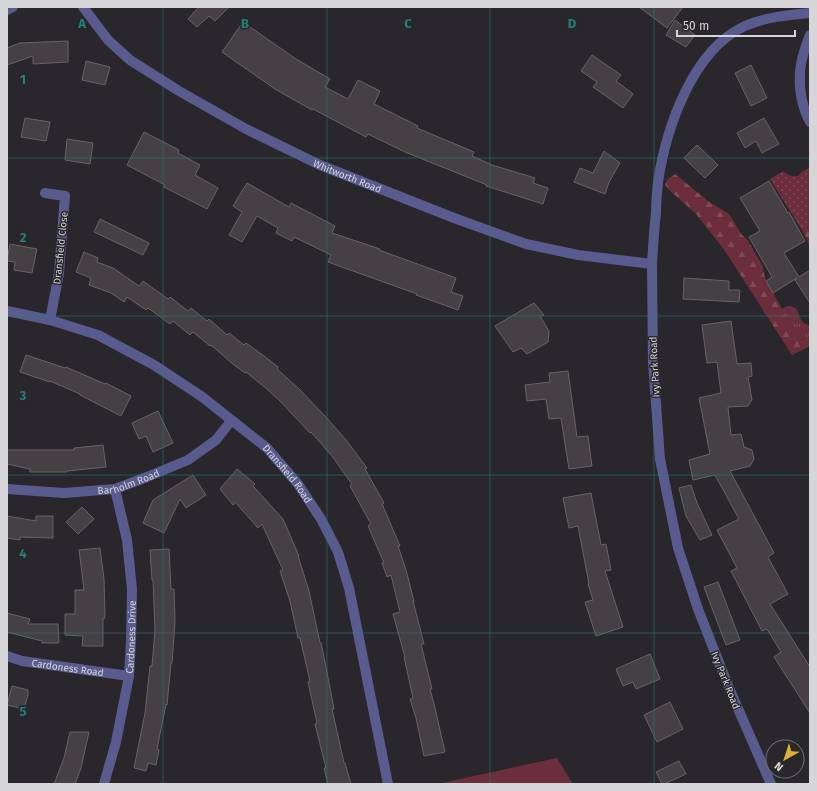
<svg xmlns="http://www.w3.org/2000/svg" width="817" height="791" font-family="'Fira Sans',sans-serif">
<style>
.grass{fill:url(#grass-tufts)}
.forest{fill:url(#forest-firs)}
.garden{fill:url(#garden-dots)}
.pitch{fill:#6c2e3d}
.building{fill:#444043;stroke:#676366}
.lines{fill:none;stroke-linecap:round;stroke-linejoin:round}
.minor{stroke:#595b8e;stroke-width:10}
.grid{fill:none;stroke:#238078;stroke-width:1;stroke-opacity:0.55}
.labels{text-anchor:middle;stroke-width:3;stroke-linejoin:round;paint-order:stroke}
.street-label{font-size:10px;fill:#d6d5d7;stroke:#29272b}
.grid-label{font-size:13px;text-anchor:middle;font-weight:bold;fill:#238078;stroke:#29272b;stroke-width:3;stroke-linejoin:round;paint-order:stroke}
</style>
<defs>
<pattern id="grass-tufts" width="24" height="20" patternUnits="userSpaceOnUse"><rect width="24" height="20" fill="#6c2e3d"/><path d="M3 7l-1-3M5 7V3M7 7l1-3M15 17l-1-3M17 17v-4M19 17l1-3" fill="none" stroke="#804b58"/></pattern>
<pattern id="forest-firs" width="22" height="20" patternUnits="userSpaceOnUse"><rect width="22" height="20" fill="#6c2e3d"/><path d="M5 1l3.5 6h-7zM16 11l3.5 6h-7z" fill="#804b58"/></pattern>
<pattern id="garden-dots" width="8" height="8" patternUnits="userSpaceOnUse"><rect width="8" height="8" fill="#6c2e3d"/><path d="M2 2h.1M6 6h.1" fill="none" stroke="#804b58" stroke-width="1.8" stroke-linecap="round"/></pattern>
</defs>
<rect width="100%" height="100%" fill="#29272b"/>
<path class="grass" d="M788,306C801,306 796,316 804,323C806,324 808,325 810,326V336L800,340L782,309Z"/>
<g class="forest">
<polygon points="675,174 708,201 729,214 742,235 747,239 762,265 766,281 800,340 810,336 810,346 792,355 723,248 696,214 667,188 665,184 668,179"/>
<polygon points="810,226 810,247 807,240 802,230"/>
</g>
<path class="garden" d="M809,168L810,170V226L802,230L770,179L783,171C788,175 792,177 798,176L803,171Z"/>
<polygon class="pitch" points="557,758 573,784 437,784"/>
<g class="building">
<polygon points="199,7 229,7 215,21 209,16 197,27 188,19"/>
<polygon points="639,7 683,7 667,28"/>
<polygon points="675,20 695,35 686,47 666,35"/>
<polygon points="243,22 296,59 330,79 325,87 348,99 358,80 380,91 374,104 418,126 417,128 474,152 472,156 492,165 535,178 533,183 548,188 543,204 486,186 487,185 405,152 368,134 366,137 313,109 312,110 275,89 222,52"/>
<polygon points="68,41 68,62 33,64 33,56 7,65 7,48 20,43"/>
<polygon points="592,55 621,75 616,81 633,94 623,108 593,87 597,82 581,71"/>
<polygon points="86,61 110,67 105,85 82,80"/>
<polygon points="751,65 767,98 751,106 735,73"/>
<polygon points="25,118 50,122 46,141 21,137"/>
<polygon points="764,118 779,144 762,153 756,141 745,148 737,133"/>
<polygon points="144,132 179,150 178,153 200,165 195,175 218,188 207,209 164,187 165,185 127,165"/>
<polygon points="67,139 93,143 90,164 65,160"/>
<polygon points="697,145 718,165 705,178 684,158"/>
<polygon points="604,151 620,163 609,182 605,194 574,182 580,168 593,173"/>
<polygon points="769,181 788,213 789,212 805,241 784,253 799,277 810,270 810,303 795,280 797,278 773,293 766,281 772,277 749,237 760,231 740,198"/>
<polygon points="247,183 289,207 291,203 335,226 332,233 380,249 379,250 456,278 451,292 463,296 458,310 416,295 417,294 328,262 331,255 294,237 292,241 276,233 278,228 257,216 242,242 229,235 242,212 233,206"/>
<polygon points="100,219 149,243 143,255 94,232"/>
<polygon points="10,244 37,249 32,273 14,270 15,262 7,261"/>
<polygon points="84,252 98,258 97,262 113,268 139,286 143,281 168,299 170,297 188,311 191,308 207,321 209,319 227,335 229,333 244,345 246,343 264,356 278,367 277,369 299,389 326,417 346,440 367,468 365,469 384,503 382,504 400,546 398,546 406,570 414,601 413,601 424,644 421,644 432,689 430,689 435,708 445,752 424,756 416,718 410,699 413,698 404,657 405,657 393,614 400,612 391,575 387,577 382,563 384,563 368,526 371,524 350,486 352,484 332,456 311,432 310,433 280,401 267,389 246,372 245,373 234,365 211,345 210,346 193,332 190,335 173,321 170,324 148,308 146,310 127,297 124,302 111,293 89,285 91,278 76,272"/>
<polygon points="684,278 729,281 729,290 740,290 739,302 683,299"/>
<polygon points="534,303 544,315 540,316 549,331 548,342 527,354 521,348 513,352 495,326"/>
<polygon points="731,321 737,364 751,363 752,376 748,377 752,400 748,406 728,407 731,435 741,434 744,447 752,450 754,459 750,466 730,471 774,553 768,557 788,594 770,604 810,667 810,713 774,657 781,652 767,629 762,631 731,571 737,568 717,530 739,519 715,475 693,480 689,460 710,454 699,398 721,393 717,362 707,363 702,325"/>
<polygon points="26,355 65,368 66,367 105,384 106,383 131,396 121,416 80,395 80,394 50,381 50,382 20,372"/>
<polygon points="568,371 577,437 588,436 592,466 569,469 561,418 549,419 546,399 527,401 525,385 550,382 549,373"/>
<polygon points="158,411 173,443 153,452 146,436 139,439 132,423"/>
<polygon points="103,445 106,467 67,471 67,472 30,472 30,469 7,464 7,450 74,450 74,448"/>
<polygon points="237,469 255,484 253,486 283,519 299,556 298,556 309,591 320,643 321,643 327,672 334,709 332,709 344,763 345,763 351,784 328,784 324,768 326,768 315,724 317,723 308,682 310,681 300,638 298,638 290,601 280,571 283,570 262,524 258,528 235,502 233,505 220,489"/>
<polygon points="193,475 206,495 186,508 180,499 164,533 143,523 153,500"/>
<polygon points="691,485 697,503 712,535 700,540 686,516 679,488"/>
<polygon points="591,493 601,545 606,544 611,570 605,571 623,627 596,636 585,602 593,600 588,584 589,584 578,526 569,528 563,498"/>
<polygon points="82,507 94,519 78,534 66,522"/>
<polygon points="7,516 36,521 36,516 53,516 53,538 20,537 20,540 7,538"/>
<polygon points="100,548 104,579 105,618 103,618 103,646 82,646 83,636 65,635 65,614 75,614 75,590 84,590 79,550"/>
<polygon points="169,549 171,589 174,589 175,621 172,663 171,663 167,705 166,704 157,749 159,750 156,765 148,763 146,771 134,768 145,713 150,666 152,666 155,629 153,580 152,580 150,550"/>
<polygon points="718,582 740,640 726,645 704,587"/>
<polygon points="7,613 30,619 28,624 58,624 59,643 42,643 42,641 7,632"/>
<polygon points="650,654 660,679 636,689 633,682 623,686 616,669"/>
<polygon points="12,686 28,690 28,695 24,709 7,705"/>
<polygon points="670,702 683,729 657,742 644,715"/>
<polygon points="70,732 89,732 81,768 75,784 54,784 64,758"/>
<polygon points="679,761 686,774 664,784 662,784 656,772"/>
</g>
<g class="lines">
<g class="minor">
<path id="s1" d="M83,7L108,40L130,60L179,91L246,129L320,165L454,218L526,244L578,255L652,264"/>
<polyline points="7,10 13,7"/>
<path d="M810,35C806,45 800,63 800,74C799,90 802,107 810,122"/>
<polyline points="45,193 65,196 59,273 50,320"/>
<path id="s2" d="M7,311L50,320L98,335L154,365L201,396L267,448L298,484L321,519L338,552L349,588L388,784"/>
<path id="s3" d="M7,489L64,493L115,489L147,477L188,460L216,440L231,421"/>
<path id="s4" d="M7,656L22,661L129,676"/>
<path id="s5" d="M104,784L116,742L129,676L131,641L132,589L127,540L115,489"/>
<path d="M771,784L729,688L698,609L678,548L660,459L653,362L652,264C653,247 654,230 656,213C656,203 657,192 658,182C666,129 692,50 745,26C766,17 788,15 810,13"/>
</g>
</g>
<path class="grid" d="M163,7V784M327,7V784M490,7V784M654,7V784M7,158H810M7,316H810M7,475H810M7,633H810"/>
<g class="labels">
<g class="street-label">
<text dy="4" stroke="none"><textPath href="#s1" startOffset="318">Whitworth Road</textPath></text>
<text transform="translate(60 248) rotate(-84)" y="4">Dransfield Close</text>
<text transform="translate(654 367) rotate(-93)" y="4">Ivy Park Road</text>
<text dy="4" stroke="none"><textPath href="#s2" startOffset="331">Dransfield Road</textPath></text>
<text dy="4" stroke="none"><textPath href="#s3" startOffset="123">Barholm Road</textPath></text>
<text dy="4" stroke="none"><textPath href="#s5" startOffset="150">Cardoness Drive</textPath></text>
<text dy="4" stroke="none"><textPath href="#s4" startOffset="62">Cardoness Road</textPath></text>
<text transform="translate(726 680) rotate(68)" y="4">Ivy Park Road</text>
</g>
</g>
<g class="grid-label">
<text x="82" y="28">A</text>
<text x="245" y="28">B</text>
<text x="408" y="28">C</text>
<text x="572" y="28">D</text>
<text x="23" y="84">1</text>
<text x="23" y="242">2</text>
<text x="23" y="400">3</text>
<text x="23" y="558">4</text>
<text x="23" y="716">5</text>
</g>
<rect width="817" height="791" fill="none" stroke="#d6d5d7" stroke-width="16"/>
<g transform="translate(785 759) rotate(219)"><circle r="19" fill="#29272b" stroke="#6e6d70"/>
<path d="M0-3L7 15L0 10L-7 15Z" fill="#d9b334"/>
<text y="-6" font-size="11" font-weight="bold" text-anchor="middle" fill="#d6d5d7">N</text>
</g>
<path d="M677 30v6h118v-6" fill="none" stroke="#d6d5d7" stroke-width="2"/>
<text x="683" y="30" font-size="12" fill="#d6d5d7" stroke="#29272b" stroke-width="3" paint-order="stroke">50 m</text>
</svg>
